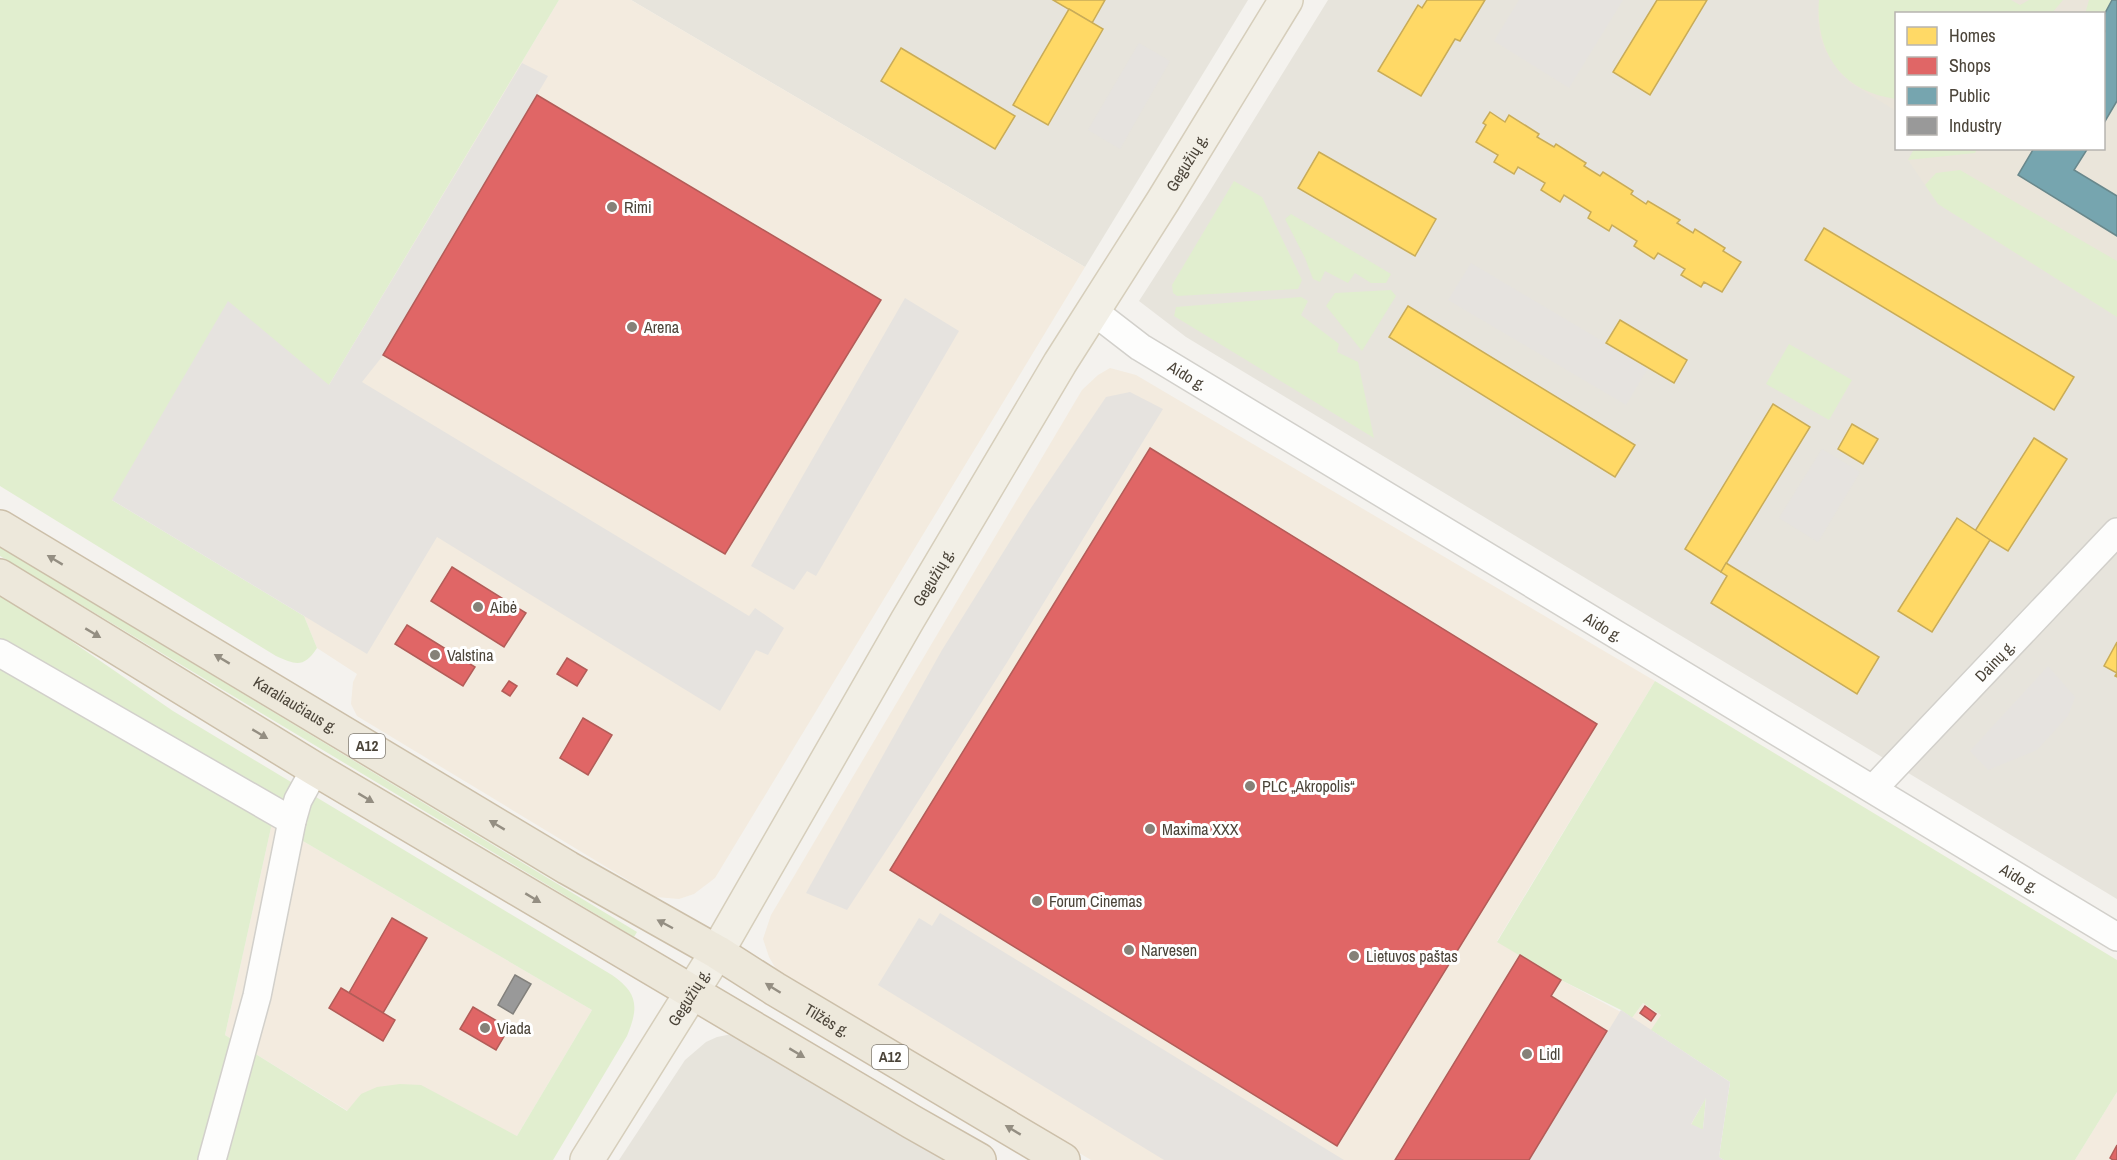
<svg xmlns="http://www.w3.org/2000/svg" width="2117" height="1160" font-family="'Archivo Narrow',sans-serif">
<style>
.residential{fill:#e7e4dc;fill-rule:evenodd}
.commercial{fill:#f3ebdf}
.education{fill:#eae5da}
.green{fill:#e1eecf;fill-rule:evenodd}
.parking{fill:#e6e3df;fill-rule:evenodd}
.homes{fill:#ffd966;stroke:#c9ac58;stroke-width:1.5}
.shops{fill:#e06666;stroke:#b35c58;stroke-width:1.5}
.public{fill:#76a5af;stroke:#69888c;stroke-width:1.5}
.industry{fill:#999;stroke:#82807c;stroke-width:1.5}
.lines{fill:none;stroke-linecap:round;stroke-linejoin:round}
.minor-casing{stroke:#d2d0cb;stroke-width:30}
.major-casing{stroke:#d6cebb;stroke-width:36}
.highway-casing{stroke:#ccbfa9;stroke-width:36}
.minor{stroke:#fdfdfc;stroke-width:27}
.major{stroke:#f2efe6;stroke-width:33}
.highway{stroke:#ede8db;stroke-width:33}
.oneway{fill:#948e82}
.poi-dot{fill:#868178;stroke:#fff;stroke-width:2}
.labels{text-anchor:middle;stroke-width:6;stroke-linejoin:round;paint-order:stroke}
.shield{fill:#fff;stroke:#817c74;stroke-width:1.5}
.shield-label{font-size:15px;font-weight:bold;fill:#4b4439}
.street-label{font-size:16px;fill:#4b4439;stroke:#fff}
.poi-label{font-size:16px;fill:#4b4439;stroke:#fff;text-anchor:start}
</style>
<rect width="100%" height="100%" fill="#f4f2ee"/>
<g class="residential">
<polygon points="631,0 1248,0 1085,267"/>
<path d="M1328,0H2117V899L1186,337L1139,301L1208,194ZM1896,14H2104V148H1896Z"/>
<polygon points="732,1034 949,1160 619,1160 685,1060 706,1042 717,1037"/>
</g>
<g class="commercial">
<polygon points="559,0 631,0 1085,267 715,878 694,894 679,899 656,897 357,716 351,704 353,682 357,674 317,648 304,616 329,385"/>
<polygon points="1110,368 1136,375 1655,681 1497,941 1561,980 1632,1018 1643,1003 1661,1015 1652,1030 1719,1157 1724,1160 1091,1160 794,983 776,969 769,957 763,939 771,915 1082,390 1098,375"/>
<polygon points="272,823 592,1010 517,1136 488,1122 361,1094 348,1111 225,1035"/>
<polygon points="2117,1092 2117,1160 2075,1160"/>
</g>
<polygon class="education" points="1819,0 2117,0 2117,317 1938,204 1908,160 1914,149 2104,148 2104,14 1896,14 1896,111 1851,83 1838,70 1826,52 1820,36 1818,18"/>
<g class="green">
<path d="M0,0H559L329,385L112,500L304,616L317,648C304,668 296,665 276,656L0,486Z"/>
<path d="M1819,0H2011L2020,5L2029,0H2063L2052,13L1896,14V99C1842,92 1815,53 1819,0Z"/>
<polygon points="2089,0 2112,0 2104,15 2085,14"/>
<polygon points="1914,149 1914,148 1977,149 1975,153 1908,160"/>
<polygon points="1960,170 2117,261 2117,317 1938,204 1925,185 1936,173"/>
<polygon points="1234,181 1262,197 1302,280 1298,289 1177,296 1173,293 1172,285"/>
<polygon points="1291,214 1391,274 1386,283 1371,283 1355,273 1348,283 1325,271 1320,282 1313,279 1305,258 1285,219"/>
<polygon points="1391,290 1396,296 1362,351 1326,306 1335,293"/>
<polygon points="1301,297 1308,301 1301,315 1339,344 1337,352 1358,362 1374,438 1174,316 1176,307"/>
<polygon points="1789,344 1852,380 1829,420 1766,384"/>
<polygon points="0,547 637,932 634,937 0,556"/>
<path d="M0,592L173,711L612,975C638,993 639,1007 627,1036L553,1160H0ZM272,823L592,1010L517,1136L421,1085L400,1084L377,1087L361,1094L347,1111L225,1035Z"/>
<polygon points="1655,681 2117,960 2117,1092 2075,1160 1724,1160 1719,1157 1730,1082 1651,1030 1661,1015 1643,1003 1632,1018 1621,1010 1561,980 1497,942"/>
<polygon points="1706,1097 1703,1130 1691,1125"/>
</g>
<g class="parking">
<polygon points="1519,0 1623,0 1569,88 1494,41"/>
<polygon points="1139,43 1170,61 1120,149 1088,130"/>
<polygon points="522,63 548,76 385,353 362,382 749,616 755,608 784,628 768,655 756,650 720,711 437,537 367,654 112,500 228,301 329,385"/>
<polygon points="1471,263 1648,368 1626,405 1448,300"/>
<polygon points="905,298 959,331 816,576 807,571 794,590 751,566"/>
<polygon points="1130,392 1163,409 1006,664 901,828 847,910 806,893 942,650 1029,511 1106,397"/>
<polygon points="1822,449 1860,472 1818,542 1779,518"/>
<polygon points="2048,666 2075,697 2068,716 2037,750 1988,770 1970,751"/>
<polygon points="940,913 1344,1160 1164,1160 878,985 919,918 932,926"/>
<path d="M1621,1010L1730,1082L1719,1157L1724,1160H1529ZM1706,1098L1703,1129H1702L1691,1124Z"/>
</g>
<g class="homes">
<polygon points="1053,0 1105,0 1092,23"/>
<polygon points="1427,0 1485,0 1460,41 1455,39 1421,96 1378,71 1418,5 1422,8"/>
<polygon points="1657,0 1707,0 1650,95 1613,72"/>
<polygon points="1069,9 1103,29 1048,125 1013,105"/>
<polygon points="901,48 1015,116 995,149 881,81"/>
<polygon points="1490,112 1505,122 1509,115 1539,134 1537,137 1554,147 1556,144 1586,163 1584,166 1600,176 1603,172 1633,191 1631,194 1646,204 1648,201 1680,220 1677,223 1693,233 1695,229 1725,248 1723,251 1741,262 1722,292 1704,282 1701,287 1681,275 1685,269 1658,253 1654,259 1634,246 1637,241 1612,225 1609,231 1588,218 1591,212 1564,195 1560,202 1541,190 1545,183 1518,167 1514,174 1494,162 1498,155 1476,142 1486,125 1483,123"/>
<polygon points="1319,152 1436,219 1415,256 1298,188"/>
<polygon points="1824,228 2074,377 2054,410 1805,260"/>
<polygon points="1408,306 1635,445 1615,477 1389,337"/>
<polygon points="1620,320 1687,360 1674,383 1606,343"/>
<polygon points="1773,404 1810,427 1721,572 1685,549"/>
<polygon points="1852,424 1878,439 1863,464 1838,449"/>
<polygon points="2034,438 2067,459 2008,551 1975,531"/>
<polygon points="1957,518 1990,540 1932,632 1898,611"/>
<polygon points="1726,563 1879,657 1857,694 1711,603 1727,576 1721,572"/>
<polygon points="2117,642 2117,677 2115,676 2117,673 2104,666"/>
</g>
<g class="shops">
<polygon points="537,95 881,300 725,554 383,355"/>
<polygon points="1150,448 1597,724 1337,1146 890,870"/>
<polygon points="452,567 526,613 504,647 431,601"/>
<polygon points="407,625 475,667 463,686 395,644"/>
<polygon points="567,658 587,670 577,686 557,674"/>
<polygon points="509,681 517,686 510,696 502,691"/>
<polygon points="583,718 612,735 588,775 560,758"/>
<polygon points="392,918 427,938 383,1013 349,993"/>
<polygon points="1520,955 1561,980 1551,996 1607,1031 1529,1160 1395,1160"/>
<polygon points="341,988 395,1020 383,1041 329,1008"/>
<polygon points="1645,1006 1656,1014 1651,1021 1640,1013"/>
<polygon points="473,1007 509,1028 496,1050 460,1029"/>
<polygon points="2117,1145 2117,1160 2113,1160 2110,1158"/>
</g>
<g class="public">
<polygon points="2112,0 2117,0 2117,101 2104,123 2104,34 2105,31 2104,29 2104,15"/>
<polygon points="2034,148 2088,148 2074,170 2117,196 2117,236 2018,175"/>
</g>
<polygon class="industry" points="515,975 531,984 513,1014 498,1005"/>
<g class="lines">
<defs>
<g id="minor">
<path id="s1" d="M1092,310L1140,347L2117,937"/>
<polyline points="0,653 292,821"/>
<path id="s2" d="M1873,789L2117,532"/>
<polyline points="212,1160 257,996 292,821 298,800 315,769"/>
</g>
<g id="major">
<path id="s3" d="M587,1160L717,952L907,621L1060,363L1163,201L1286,0"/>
</g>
<g id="highway">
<path id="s4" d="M0,527L568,868L717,952L775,989L1063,1160"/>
<polyline points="0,576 315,769 912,1122 979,1160"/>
</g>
</defs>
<use href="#minor" class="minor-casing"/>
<use href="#major" class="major-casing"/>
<use href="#highway" class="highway-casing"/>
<use href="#minor" class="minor"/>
<use href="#major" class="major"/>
<use href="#highway" class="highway"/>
</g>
<defs><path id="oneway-solid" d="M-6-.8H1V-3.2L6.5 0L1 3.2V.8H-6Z" transform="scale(1.5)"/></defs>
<g class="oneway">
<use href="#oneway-solid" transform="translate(55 560) rotate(-149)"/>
<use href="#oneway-solid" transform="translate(93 633) rotate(31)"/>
<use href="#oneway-solid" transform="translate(222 659) rotate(-149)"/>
<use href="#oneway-solid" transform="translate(260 734) rotate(31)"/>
<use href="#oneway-solid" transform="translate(366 798) rotate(31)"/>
<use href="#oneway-solid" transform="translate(497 825) rotate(-149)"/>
<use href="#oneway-solid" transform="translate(533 898) rotate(31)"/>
<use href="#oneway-solid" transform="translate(665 924) rotate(-152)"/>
<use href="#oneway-solid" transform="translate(773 988) rotate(-148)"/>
<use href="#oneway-solid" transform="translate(797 1053) rotate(31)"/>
<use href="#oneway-solid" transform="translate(1013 1130) rotate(-149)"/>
</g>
<g class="poi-dot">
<circle cx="612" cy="207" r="6"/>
<circle cx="632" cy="327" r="6"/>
<circle cx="478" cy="607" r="6"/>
<circle cx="435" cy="655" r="6"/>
<circle cx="1250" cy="786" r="6"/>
<circle cx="1150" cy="829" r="6"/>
<circle cx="1037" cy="901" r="6"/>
<circle cx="1129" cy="950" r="6"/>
<circle cx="1354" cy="956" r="6"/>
<circle cx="485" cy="1028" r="6"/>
<circle cx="1527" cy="1054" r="6"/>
</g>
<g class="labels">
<g class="shield">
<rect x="349" y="734" width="36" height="24" rx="4.5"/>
<rect x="872" y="1045" width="36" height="24" rx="4.5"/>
</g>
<g class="shield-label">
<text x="367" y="751">A12</text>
<text x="890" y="1062">A12</text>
</g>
<g class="street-label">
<text dy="6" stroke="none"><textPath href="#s3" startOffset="1164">Gegužių g.</textPath></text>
<text dy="6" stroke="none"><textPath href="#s1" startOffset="116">Aido g.</textPath></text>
<text dy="6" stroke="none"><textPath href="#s3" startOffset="678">Gegužių g.</textPath></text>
<text dy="6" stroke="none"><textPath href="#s1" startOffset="602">Aido g.</textPath></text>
<text dy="6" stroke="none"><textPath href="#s2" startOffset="177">Dainų g.</textPath></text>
<text dy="6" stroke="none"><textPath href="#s4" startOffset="345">Karaliaučiaus g.</textPath></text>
<text dy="6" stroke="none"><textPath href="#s1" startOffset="1088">Aido g.</textPath></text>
<text dy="6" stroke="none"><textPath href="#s3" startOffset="192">Gegužių g.</textPath></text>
<text dy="6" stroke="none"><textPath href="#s4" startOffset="963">Tilžės g.</textPath></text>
</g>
<g class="poi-label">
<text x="624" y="213">Rimi</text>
<text x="644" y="333">Arena</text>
<text x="490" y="613">Aibė</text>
<text x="447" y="661">Valstina</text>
<text x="1262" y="792">PLC „Akropolis“</text>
<text x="1162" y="835">Maxima XXX</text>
<text x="1049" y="907">Forum Cinemas</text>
<text x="1141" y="956">Narvesen</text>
<text x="1366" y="962">Lietuvos paštas</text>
<text x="497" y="1034">Viada</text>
<text x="1539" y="1060">Lidl</text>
</g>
</g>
<rect x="1895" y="12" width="210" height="138" fill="#ffffff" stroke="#b7b4b0" stroke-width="1.5"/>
<rect x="1907" y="27" width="30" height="18" fill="#ffd966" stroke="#b7b4b0" stroke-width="1.5"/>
<text x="1949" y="42" font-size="18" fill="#4b4439">Homes</text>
<rect x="1907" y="57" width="30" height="18" fill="#e06666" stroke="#b7b4b0" stroke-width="1.5"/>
<text x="1949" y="72" font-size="18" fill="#4b4439">Shops</text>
<rect x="1907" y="87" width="30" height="18" fill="#76a5af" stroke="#b7b4b0" stroke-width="1.5"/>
<text x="1949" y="102" font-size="18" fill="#4b4439">Public</text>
<rect x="1907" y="117" width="30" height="18" fill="#999999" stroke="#b7b4b0" stroke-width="1.5"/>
<text x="1949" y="132" font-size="18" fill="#4b4439">Industry</text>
</svg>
